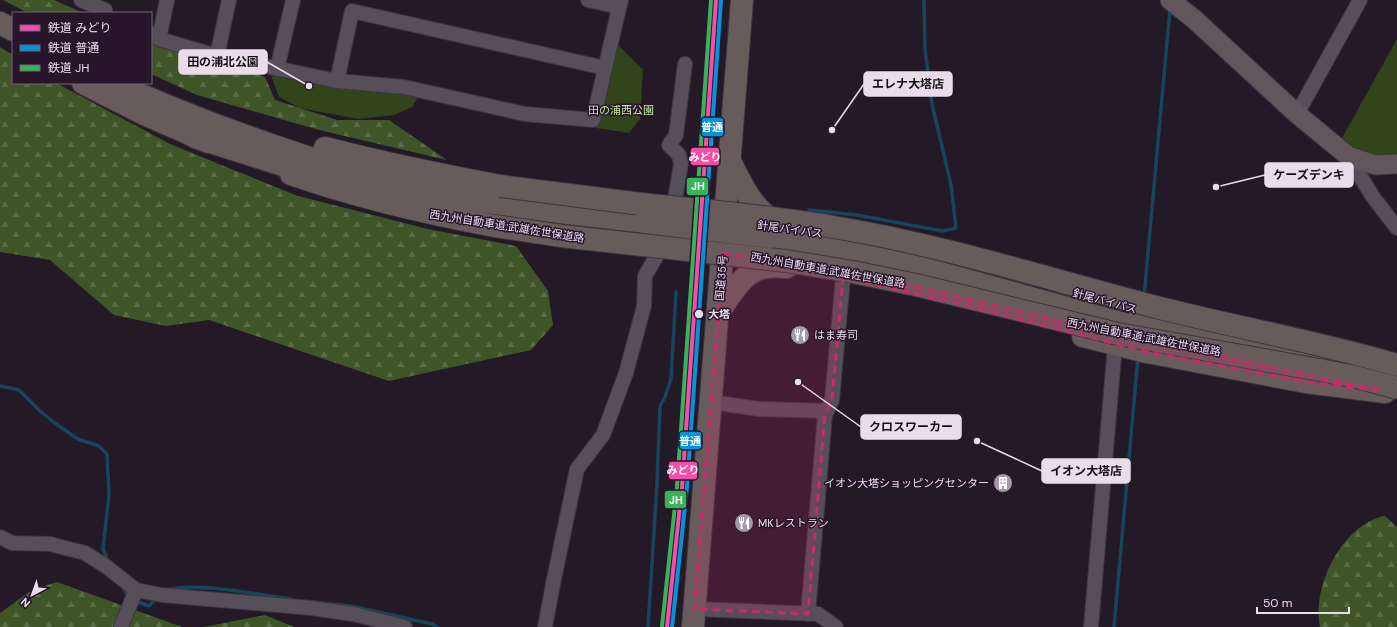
<svg xmlns="http://www.w3.org/2000/svg" width="1397" height="627" font-family="'DM Sans','Noto Sans JP',sans-serif">
<style>
.green{fill:#31441a}
.forest{fill:url(#forest-firs)}
.lines{fill:none;stroke-linecap:round;stroke-linejoin:round}
.stream{stroke:#16455d;stroke-width:3.5}
.street-casing{stroke:#3d353f;stroke-width:16}
.secondary-casing{stroke:#3d353f;stroke-width:21}
.highway-casing{stroke:#3d353f;stroke-width:24}
.street{stroke:#564e58;stroke-width:14}
.secondary{stroke:#60565c;stroke-width:19}
.highway{stroke:#685b5c;stroke-width:22}
.highway-bridge-casing{stroke:#3d353f;stroke-width:24;stroke-linecap:butt}
.highway-bridge{stroke:#685b5c;stroke-width:22}
.rail-1-casing{stroke:#28152c;stroke-width:7}
.rail-2-casing{stroke:#28152c;stroke-width:7}
.rail-3-casing{stroke:#28152c;stroke-width:7}
.rail-1{stroke:#f54da8;stroke-width:4}
.rail-2{stroke:#0095d9;stroke-width:4}
.rail-3{stroke:#36b558;stroke-width:4}
.marked{fill:#c62c6a;fill-opacity:0.2;stroke:#c62c6a;stroke-width:3;stroke-dasharray:8 5;stroke-linejoin:round}
.stop-dot{fill:#e9ddec;stroke:#28152c;stroke-width:1.5}
.labels{text-anchor:middle;stroke-width:3;stroke-linejoin:round;paint-order:stroke}
.park-label{font-size:11px;fill:#c0ea99;stroke:#28152c}
.street-label{font-size:11px;fill:#e9ddec;stroke:#28152c}
.stop-label{font-size:11px;font-weight:bold;fill:#e9ddec;stroke:#28152c;text-anchor:start}
.poi-label{font-size:11px;fill:#e9ddec;stroke:#28152c;text-anchor:start}
.leader{fill:none;stroke:#e9ddec;stroke-width:1.5}
.callout-dot{fill:#e9ddec;stroke:#28152c;stroke-width:1.5}
.callout{fill:#e9ddec;stroke:#e9ddec;stroke-width:1.5}
.callout-label{font-size:12px;text-anchor:middle;font-weight:bold;fill:#111}
.line-badge{stroke:#28152c;stroke-width:1.5}
.badge-label{font-size:11px;text-anchor:middle;font-weight:bold;fill:#fff}
</style>
<defs>
<pattern id="forest-firs" width="22" height="20" patternUnits="userSpaceOnUse"><rect width="22" height="20" fill="#3f5528"/><path d="M5 1l3.5 6h-7zM16 11l3.5 6h-7z" fill="#5b6d47"/></pattern>
</defs>
<rect width="100%" height="100%" fill="#241a27"/>
<g class="green">
<polygon points="1397,39 1397,164 1337,147"/>
<polygon points="617,44 643,70 640,119 629,133 596,128"/>
<polygon points="271,75 418,97 412,107 394,115 358,119 300,108 279,97"/>
</g>
<g class="forest">
<polygon points="3,0 54,0 83,13 28,13"/>
<polygon points="151,40 265,77 275,100 337,120 389,120 447,160 319,130 197,95 151,74"/>
<polygon points="0,47 13,55 13,83 56,83 170,144 298,196 428,229 516,246 548,291 553,325 531,350 389,381 209,320 166,326 114,315 50,260 0,252"/>
<path d="M1385,516L1397,527V627H1320C1311,587 1343,523 1385,516Z"/>
<polygon points="57,582 182,627 0,627 0,613 32,590"/>
<polygon points="265,615 294,627 204,627"/>
</g>
<g class="lines">
<g class="stream">
<polyline points="809,210 857,215 942,231 956,228 951,185 932,104 925,49 924,0"/>
<polyline points="1144,297 1170,9"/>
<polyline points="0,386 19,390 40,411 56,424 78,439 99,446 107,454 109,494 103,549 108,562"/>
<polyline points="121,585 129,597"/>
<path d="M166,591C188,580 264,596 291,599"/>
<polyline points="135,601 149,606 157,598"/>
<polyline points="313,602 351,606 432,624 437,627"/>
<polyline points="648,627 657,484 660,406 665,397 671,379 676,292"/>
<polyline points="1114,627 1138,357"/>
</g>
<defs>
<g id="street">
<polyline points="81,0 105,10"/>
<polyline points="588,0 619,7"/>
<polyline points="151,34 159,39 217,56 337,81 404,87 525,114 593,120 621,0"/>
<polyline points="159,39 167,0"/>
<polyline points="217,56 229,0"/>
<polyline points="277,69 293,0"/>
<polyline points="337,81 352,11 605,68"/>
<polyline points="1297,114 1360,0"/>
<polyline points="1348,156 1373,197 1397,228"/>
<polyline points="672,216 681,164 679,155 669,145 676,135 685,64"/>
<polyline points="711,402 759,409 827,411"/>
<polyline points="0,537 12,543 50,544 85,553 107,567 136,590 162,595 311,608 353,614 405,627"/>
<polyline points="694,609 818,614 836,627"/>
<polyline points="808,614 825,415 832,400 843,278"/>
<polyline points="121,627 136,590"/>
<polyline points="545,627 554,579 577,469 603,435 626,373 644,306 645,276 665,241"/>
<polyline points="1091,627 1115,345"/>
</g>
<polyline id="secondary" points="1170,0 1194,19 1297,114 1348,156 1375,165 1397,164"/>
<g id="highway">
<polyline points="0,23 13,30"/>
<polyline points="83,83 144,114 208,142"/>
<path d="M114,83C169,108 224,129 280,148C332,166 384,182 438,193C506,207 575,214 645,222"/>
<polyline points="195,137 308,173"/>
<path d="M325,148C383,163 441,175 500,186"/>
<path d="M730,161C742,185 753,212 779,223"/>
<path d="M291,174C357,197 425,213 495,226"/>
<polyline points="769,237 822,246 923,268 1150,331"/>
<path d="M718,313C731,295 743,270 767,267C774,266 780,267 787,267"/>
<polyline points="1136,322 1297,353 1343,357"/>
<polyline points="1083,336 1147,352 1306,382 1385,392"/>
<polyline points="693,627 742,0"/>
</g>
</defs>
<use href="#street" class="street-casing"/>
<use href="#secondary" class="secondary-casing"/>
<use href="#highway" class="highway-casing"/>
<use href="#street" class="street"/>
<use href="#secondary" class="secondary"/>
<use href="#highway" class="highway"/>
<defs>
<g id="highway-bridge">
<path d="M500,186C547,192 594,198 641,204C706,211 770,216 833,227C944,245 1051,280 1160,308C1239,328 1319,342 1397,365"/>
<polyline points="645,222 769,237"/>
<polyline points="495,226 561,236 786,261 853,272 916,285 1118,334 1325,371 1356,377 1397,388"/>
</g>
</defs>
<use href="#highway-bridge" class="highway-bridge-casing"/>
<use href="#highway-bridge" class="highway-bridge"/>
<defs>
<polyline id="rail-1" points="667,627 682,487 716,0"/>
<polyline id="rail-2" points="672,627 687,487 721,0"/>
<polyline id="rail-3" points="662,626 677,487 711,0"/>
</defs>
<use href="#rail-1" class="rail-1-casing"/>
<use href="#rail-2" class="rail-2-casing"/>
<use href="#rail-3" class="rail-3-casing"/>
<use href="#rail-1" class="rail-1"/>
<use href="#rail-2" class="rail-2"/>
<use href="#rail-3" class="rail-3"/>
</g>
<path class="marked" d="M723,253L853,272L1123,336L1382,391L1306,382L1147,352L949,301L843,278L832,400L825,415L808,614L694,609Z"/>
<defs>
<symbol id="restaurant-disc" viewBox="-11 -11 22 22"><circle r="9.5" fill="#a499a7" stroke="#28152c"/><path d="M-5-6h1v4h1v-4h1v4h1v-4h1v5L-1.5 .5V6h-2V.5L-5-1ZM5-6V6H3V1.5H1.5Q1.5-4 5-6Z" fill="#fff"/></symbol>
<symbol id="building-disc" viewBox="-11 -11 22 22"><circle r="9.5" fill="#a499a7" stroke="#28152c"/><path d="M-4-6H4V6H1V3H-1V6H-4ZM-2.5-4.3h1.7v1.8h-1.7ZM.8-4.3h1.7v1.8H.8ZM-2.5-1h1.7V.8h-1.7ZM.8-1h1.7V.8H.8Z" fill="#fff"/></symbol>
</defs>
<g fill-rule="evenodd">
<use href="#restaurant-disc" x="789" y="324" width="22" height="22"/>
<use href="#building-disc" x="992" y="472" width="22" height="22"/>
<use href="#restaurant-disc" x="733" y="512" width="22" height="22"/>
</g>
<circle class="stop-dot" cx="699" cy="314" r="5"/>
<g class="labels">
<g class="park-label">
<text x="621" y="114">田の浦西公園</text>
</g>
<g class="street-label">
<text transform="translate(507 226) rotate(9)" y="4">西九州自動車道;武雄佐世保道路</text>
<text transform="translate(790 229) rotate(8)" y="4">針尾バイパス</text>
<text transform="translate(828 270) rotate(10)" y="4">西九州自動車道;武雄佐世保道路</text>
<text transform="translate(721 278) rotate(-85)" y="4">国道35号</text>
<text transform="translate(1105 301) rotate(15)" y="4">針尾バイパス</text>
<text transform="translate(1144 337) rotate(11)" y="4">西九州自動車道;武雄佐世保道路</text>
</g>
<g class="stop-label">
<text x="708" y="318">大塔</text>
</g>
<g class="poi-label">
<text x="814" y="339">はま寿司</text>
<text x="989" y="487" text-anchor="end">イオン大塔ショッピングセンター</text>
<text x="758" y="527">MKレストラン</text>
</g>
</g>
<path class="leader" d="M309 86L267 62M832 130L864 84M1216 187L1265 175M798 382L861 427M977 441L1042 471"/>
<g class="callout-dot">
<circle cx="309" cy="86" r="4"/>
<circle cx="832" cy="130" r="4"/>
<circle cx="1216" cy="187" r="4"/>
<circle cx="798" cy="382" r="4"/>
<circle cx="977" cy="441" r="4"/>
</g>
<g class="callout">
<rect x="179" y="50" width="88" height="24" rx="4"/>
<rect x="864" y="72" width="88" height="24" rx="4"/>
<rect x="1265" y="163" width="88" height="24" rx="4"/>
<rect x="861" y="415" width="100" height="24" rx="4"/>
<rect x="1042" y="459" width="88" height="24" rx="4"/>
</g>
<g class="callout-label">
<text x="223" y="66">田の浦北公園</text>
<text x="908" y="88">エレナ大塔店</text>
<text x="1309" y="179">ケーズデンキ</text>
<text x="911" y="431">クロスワーカー</text>
<text x="1086" y="475">イオン大塔店</text>
</g>
<g class="line-badge">
<rect x="701" y="117" width="23" height="20" rx="4" fill="#0095d9"/>
<rect x="690" y="147" width="30" height="19" rx="4" fill="#f54da8"/>
<rect x="686" y="177" width="23" height="19" rx="4" fill="#36b558"/>
<rect x="679" y="431" width="23" height="19" rx="4" fill="#0095d9"/>
<rect x="668" y="461" width="30" height="19" rx="4" fill="#f54da8"/>
<rect x="664" y="490" width="23" height="19" rx="4" fill="#36b558"/>
</g>
<g class="badge-label">
<text x="712" y="131">普通</text>
<text x="705" y="161">みどり</text>
<text x="698" y="190">JH</text>
<text x="690" y="445">普通</text>
<text x="683" y="474">みどり</text>
<text x="676" y="504">JH</text>
</g>
<rect x="12" y="12" width="140" height="72" fill="#28152c" stroke="#756579"/>
<rect x="20" y="25" width="20" height="6" fill="#f54da8" stroke="#756579"/>
<text x="48" y="32" font-size="12" fill="#e9ddec">鉄道 みどり</text>
<rect x="20" y="45" width="20" height="6" fill="#0095d9" stroke="#756579"/>
<text x="48" y="52" font-size="12" fill="#e9ddec">鉄道 普通</text>
<rect x="20" y="65" width="20" height="6" fill="#36b558" stroke="#756579"/>
<text x="48" y="72" font-size="12" fill="#e9ddec">鉄道 JH</text>
<g transform="translate(32 595) rotate(221)" stroke="#28152c" stroke-width="3" paint-order="stroke">
<path d="M0-3L7 15L0 10L-7 15Z" fill="#e9ddec"/>
<text y="-6" font-size="11" font-weight="bold" text-anchor="middle" fill="#e9ddec">N</text>
</g>
<path d="M1257 607v6h92v-6" fill="none" stroke="#e9ddec" stroke-width="2"/>
<text x="1263" y="607" font-size="12" fill="#e9ddec" stroke="#28152c" stroke-width="3" paint-order="stroke">50 m</text>
</svg>
